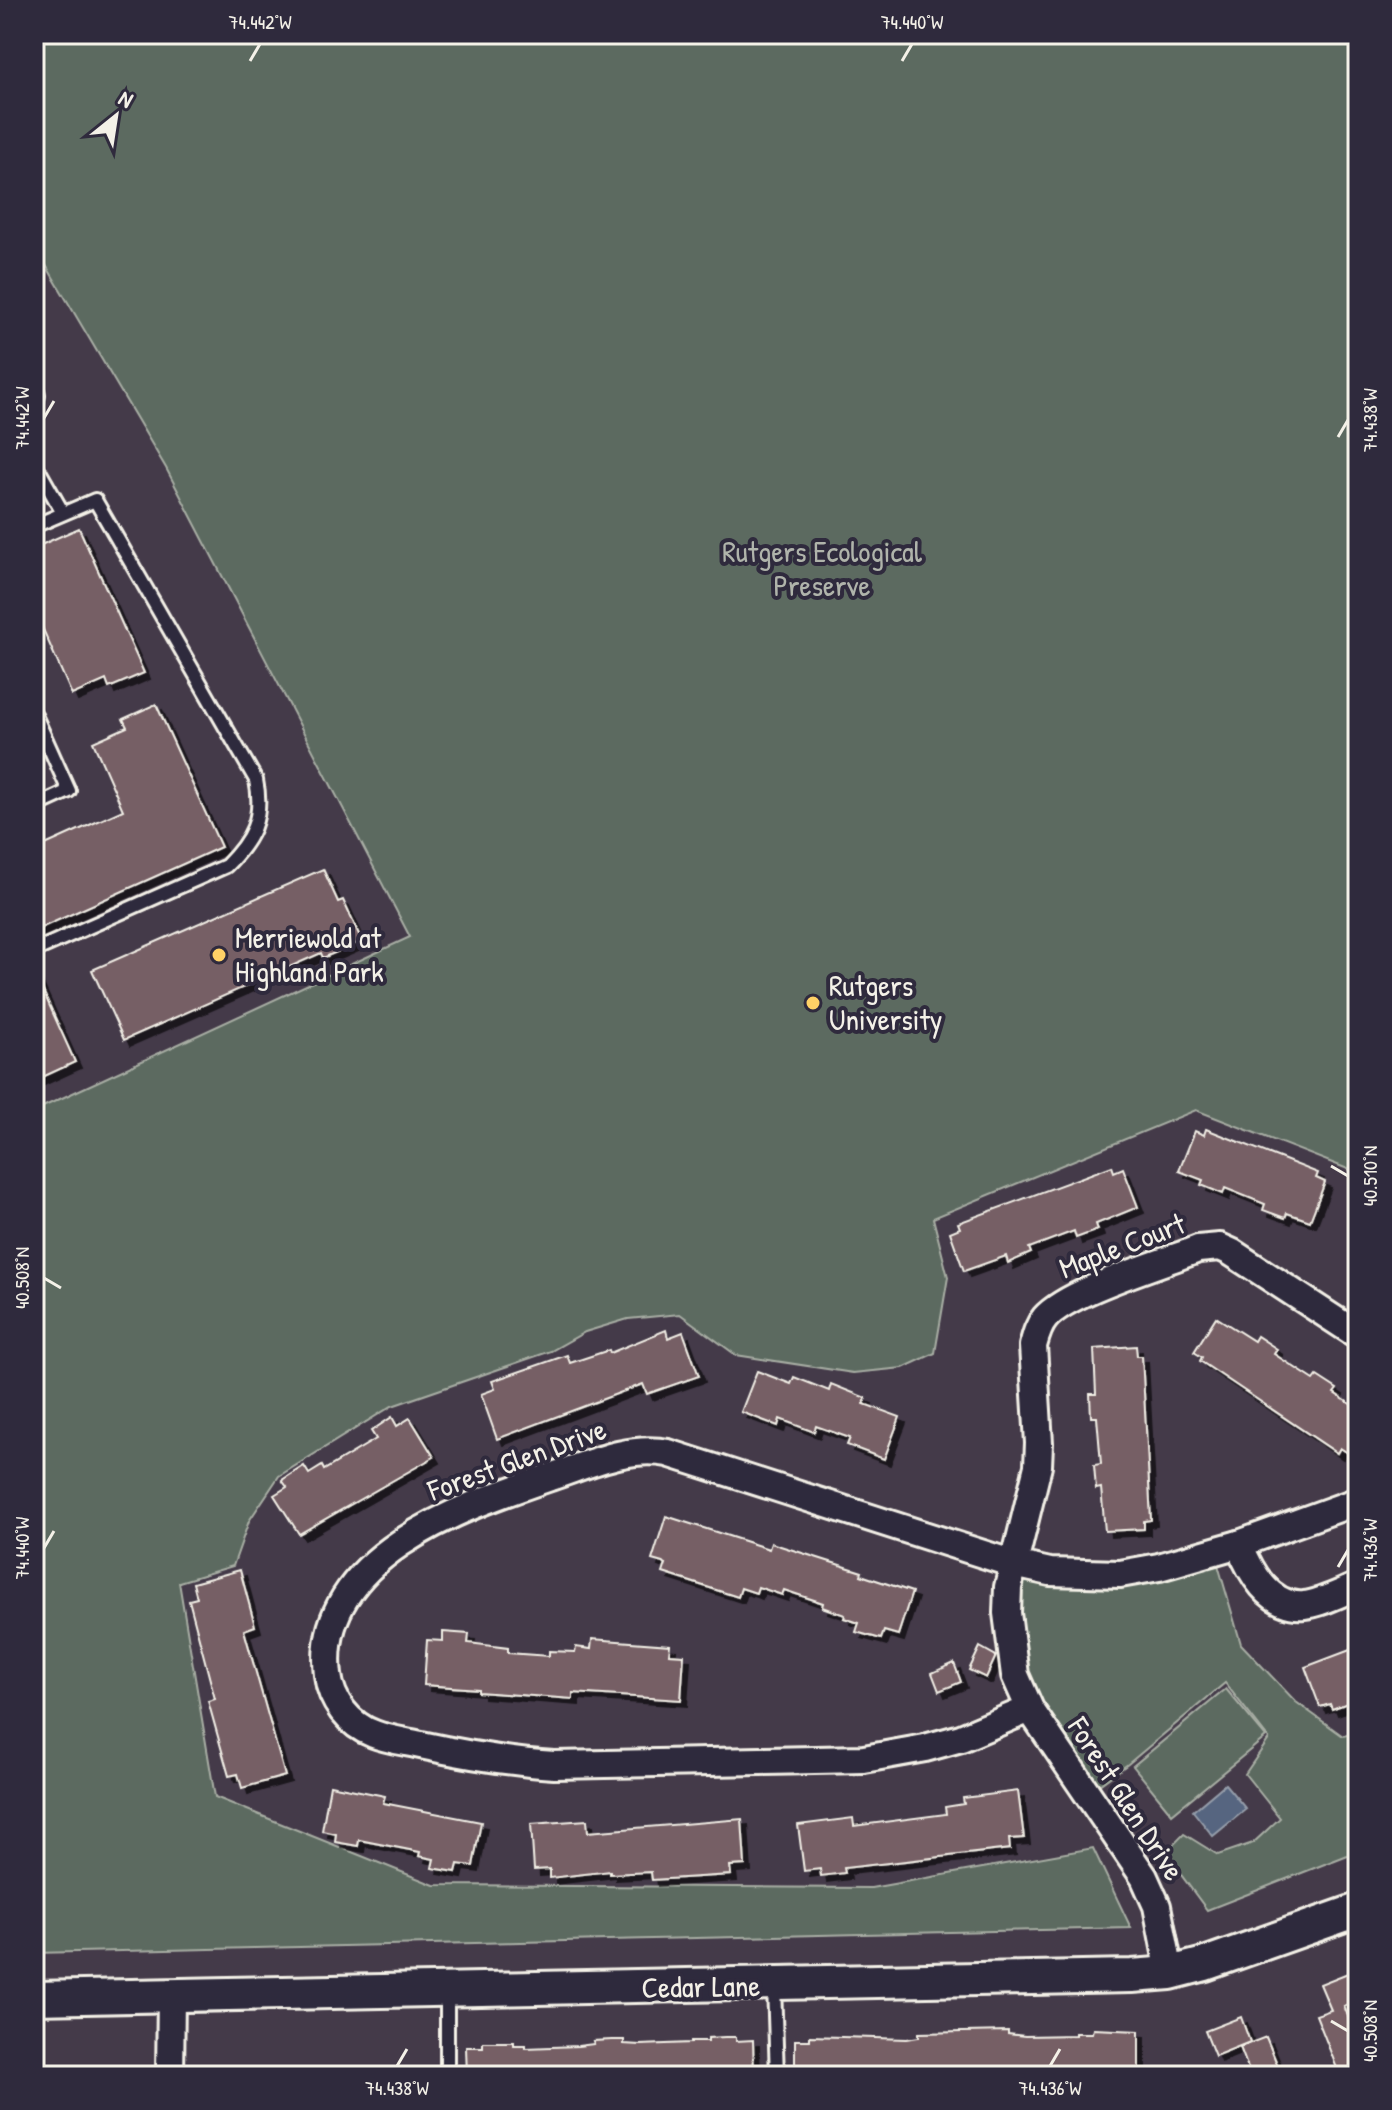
<svg xmlns="http://www.w3.org/2000/svg" width="1392" height="2110" font-family="'Patrick Hand',sans-serif">
<style>
.green{fill:#5c6a61;stroke:#a8aea4;stroke-width:2}
.water{fill:#566580;stroke:#959daa;stroke-width:2}
.building{fill:#765e65;stroke:#f4f1e8;stroke-width:2;filter:url(#shadow)}
.lines{fill:none;stroke-linecap:round;stroke-linejoin:round}
.service-casing{stroke:#f4f1e8;stroke-width:18}
.minor-casing{stroke:#f4f1e8;stroke-width:32}
.tertiary-casing{stroke:#f4f1e8;stroke-width:38}
.service{stroke:#2f2a3d;stroke-width:12}
.minor{stroke:#2f2a3d;stroke-width:26}
.tertiary{stroke:#2f2a3d;stroke-width:32}
.ticks{fill:none;stroke:#f4f1e8;stroke-width:3}
.poi-dot{fill:#ffd166;stroke:#2f2a3d;stroke-width:3}
.labels{text-anchor:middle;stroke-width:8;stroke-linejoin:round;paint-order:stroke}
.park-label{font-size:30px;fill:#b0b4ab;stroke:#2f2a3d}
.poi-label{font-size:30px;fill:#f4f1e8;stroke:#2f2a3d;text-anchor:start}
.street-label{font-size:30px;fill:#f4f1e8;stroke:#2f2a3d}
.neatline{fill:none;stroke:#f4f1e8;stroke-width:3}
.ticks-label{font-size:20px;text-anchor:middle;fill:#f4f1e8}
</style>
<defs>
<filter id="shadow"><feDropShadow dx="6" dy="6" stdDeviation="0" flood-color="#0009"/></filter>
</defs>
<rect width="100%" height="100%" fill="#443a49"/>
<filter id="ink" filterUnits="userSpaceOnUse"><feTurbulence type="fractalNoise" baseFrequency=".0125" numOctaves="2"/><feDisplacementMap in="SourceGraphic" scale="16" xChannelSelector="R" yChannelSelector="G"/><feConvolveMatrix kernelMatrix="1 2 1 2 8 2 1 2 1" color-interpolation-filters="sRGB"/></filter>
<g filter="url(#ink)">
<g class="green">
<polygon points="34,34 1358,34 1358,1173 1196,1110 933,1218 948,1277 935,1353 903,1368 853,1373 736,1355 680,1314 628,1319 585,1332 551,1351 392,1406 279,1476 249,1521 233,1566 179,1582 215,1797 434,1885 871,1888 1093,1848 1131,1928 34,1953 34,1111 410,937 166,468 34,245"/>
<polygon points="1214,1551 1241,1644 1296,1702 1343,1736 1358,1733 1358,1851 1207,1910 1165,1853 1184,1834 1218,1855 1253,1843 1280,1818 1245,1774 1269,1739 1225,1683 1128,1764 1088,1793 1030,1709 1014,1564 1050,1572"/>
<polygon points="1226,1689 1266,1737 1172,1814 1133,1766"/>
</g>
<polygon class="water" points="1225,1784 1246,1809 1213,1836 1193,1811"/>
<g class="building">
<polygon points="79,528 144,673 109,688 106,680 72,695 42,627 34,631 34,548"/>
<polygon points="156,704 221,847 34,931 34,850 123,810 93,742 127,727 123,719"/>
<polygon points="323,869 338,902 343,900 362,941 323,958 321,953 124,1040 92,970"/>
<polygon points="34,971 75,1062 34,1081"/>
<polygon points="1206,1129 1318,1173 1316,1178 1325,1182 1310,1221 1287,1213 1285,1218 1263,1210 1265,1204 1225,1188 1223,1194 1201,1185 1203,1180 1179,1171 1195,1131 1204,1135"/>
<polygon points="1112,1166 1114,1172 1123,1168 1138,1207 1096,1224 1098,1230 1076,1238 1074,1231 1029,1248 1031,1253 1008,1263 1006,1256 964,1271 950,1232 960,1228 958,1223"/>
<polygon points="1216,1317 1254,1341 1257,1336 1277,1349 1274,1354 1314,1380 1317,1376 1337,1389 1334,1393 1358,1409 1358,1438 1348,1453 1340,1448 1337,1453 1200,1361 1202,1357 1194,1352"/>
<polygon points="666,1330 668,1338 683,1332 699,1376 647,1394 643,1384 497,1439 481,1394 495,1389 492,1381 567,1355 570,1363 609,1350 610,1353"/>
<polygon points="1136,1346 1137,1356 1142,1356 1151,1520 1144,1521 1144,1529 1105,1531 1101,1488 1096,1489 1094,1465 1101,1464 1097,1417 1091,1417 1090,1394 1096,1394 1094,1349"/>
<polygon points="757,1371 791,1384 794,1377 829,1391 831,1384 866,1398 864,1404 900,1417 884,1459 847,1445 850,1438 816,1426 814,1432 780,1419 778,1426 741,1412"/>
<polygon points="392,1417 397,1426 410,1418 434,1457 299,1534 274,1495 287,1487 282,1480 304,1466 309,1474 322,1466 324,1470 376,1439 371,1431"/>
<polygon points="666,1516 769,1549 771,1543 862,1572 861,1575 912,1592 898,1635 884,1631 881,1639 856,1632 859,1623 844,1618 845,1615 822,1607 823,1603 784,1590 782,1595 758,1587 756,1593 741,1588 738,1597 663,1573 666,1564 652,1560"/>
<polygon points="240,1570 255,1626 244,1630 285,1776 242,1788 238,1774 229,1776 208,1701 215,1699 189,1600 197,1598 193,1583"/>
<polygon points="443,1632 469,1634 468,1643 508,1648 508,1653 549,1656 549,1651 575,1652 576,1647 591,1649 592,1639 670,1645 669,1654 684,1655 681,1700 573,1693 573,1699 478,1692 478,1689 424,1685 427,1640 443,1641"/>
<polygon points="980,1647 996,1656 986,1678 969,1670"/>
<polygon points="1358,1647 1358,1699 1332,1709 1330,1704 1320,1707 1305,1667"/>
<polygon points="954,1663 961,1682 939,1691 932,1673"/>
<polygon points="330,1785 385,1796 383,1803 481,1822 473,1866 458,1864 456,1872 432,1868 434,1859 419,1856 420,1852 359,1840 358,1846 335,1842 336,1834 322,1831"/>
<polygon points="1018,1791 1024,1838 1009,1839 1010,1849 844,1868 845,1873 821,1876 820,1869 804,1871 798,1825 853,1818 854,1826 946,1814 945,1807 964,1804 963,1798"/>
<polygon points="742,1819 745,1865 730,1866 731,1875 652,1880 651,1872 610,1874 610,1871 550,1878 550,1869 534,1870 531,1824 587,1820 588,1832"/>
<polygon points="1358,1969 1358,2001 1344,2006 1358,2041 1358,2069 1340,2076 1316,2015 1331,2010 1320,1984"/>
<polygon points="1241,2017 1250,2042 1215,2056 1205,2031"/>
<polygon points="1093,2029 1139,2031 1139,2071 1083,2072 1083,2076 1019,2076 1019,2073 795,2076 795,2040 810,2040 810,2036 907,2039 919,2037 919,2033 1008,2031 1008,2034 1025,2036 1075,2035 1075,2033 1092,2033"/>
<polygon points="725,2037 736,2037 736,2041 753,2040 754,2076 467,2076 466,2047 483,2047 483,2042 514,2042 514,2045 526,2045 526,2048 578,2046 594,2044 593,2041 612,2040 624,2040 624,2044 640,2045 691,2043 691,2041 708,2041 708,2038"/>
<polygon points="1266,2037 1282,2076 1251,2076 1240,2047"/>
</g>
<g class="lines">
<defs>
<g id="service">
<polyline points="34,376 38,395 34,413"/>
<polyline points="34,462 63,513"/>
<path d="M34,526L95,500L256,780C264,818 252,840 226,866L34,951"/>
<polyline points="34,713 69,791 34,807"/>
<polyline points="774,1985 777,2076"/>
<polyline points="447,2076 447,1992"/>
</g>
<g id="minor">
<path d="M1358,1335L1231,1252L1220,1247L1198,1249C1161,1264 1068,1291 1045,1318C1038,1326 1036,1335 1033,1346L1039,1443L1038,1466L1014,1564L1050,1572L1120,1574L1159,1567L1239,1544L1358,1501"/>
<path d="M1239,1544C1250,1571 1269,1608 1304,1605C1322,1603 1342,1592 1358,1586"/>
<path d="M1030,1709L961,1738L925,1748L864,1759L554,1765C508,1762 462,1754 416,1744C402,1741 387,1739 374,1734C349,1725 331,1701 328,1675C314,1557 462,1507 550,1477C587,1465 628,1445 668,1453L1014,1564L1008,1587L1007,1613L1015,1675L1030,1709L1144,1877L1157,1906L1170,1973"/>
<polyline points="170,2076 171,1995"/>
</g>
<polyline id="tertiary" points="34,1998 1132,1976 1170,1973 1205,1964 1358,1910"/>
</defs>
<use href="#service" class="service-casing"/>
<use href="#minor" class="minor-casing"/>
<use href="#tertiary" class="tertiary-casing"/>
<use href="#service" class="service"/>
<use href="#minor" class="minor"/>
<use href="#tertiary" class="tertiary"/>
</g>
</g>
<path class="ticks" d="M250,61L260,44M902,61L912,44M44,418L54,401M1338,437L1348,420M1331,1166L1348,1176M44,1278L61,1288M44,1548L54,1531M1338,1567L1348,1550M1331,2021L1348,2031M397,2066L407,2049M1050,2066L1060,2049"/>
<g class="poi-dot">
<circle cx="219" cy="955" r="8"/>
<circle cx="813" cy="1003" r="8"/>
</g>
<g class="labels">
<g class="park-label">
<text x="822" y="562">Rutgers Ecological<tspan x="822" dy="34">Preserve</tspan></text>
</g>
<g class="poi-label">
<text x="235" y="948">Merriewold at<tspan x="235" dy="34">Highland Park</tspan></text>
<text x="829" y="996">Rutgers<tspan x="829" dy="34">University</tspan></text>
</g>
<g class="street-label">
<text transform="translate(1122 1246) rotate(-21)" y="10">Maple Court</text>
<text transform="translate(517 1460) rotate(-20)" y="10">Forest Glen Drive</text>
<text transform="translate(1126 1799) rotate(57)" y="10">Forest Glen Drive</text>
<text transform="translate(701 1987) rotate(-1)" y="10">Cedar Lane</text>
</g>
</g>
<rect width="1392" height="2110" fill="none" stroke="#2f2a3d" stroke-width="88"/>
<g transform="translate(116 116) rotate(30)" stroke="#2f2a3d" stroke-width="6" paint-order="stroke">
<path d="M0-6L14 30L0 20L-14 30Z" fill="#f4f1e8"/>
<text y="-12" font-size="22" font-weight="bold" text-anchor="middle" fill="#f4f1e8">N</text>
</g>
<rect x="44" y="44" width="1304" height="2022" class="neatline"/>
<g class="ticks-label">
<text x="260" y="29">74.442°W</text>
<text x="912" y="29">74.440°W</text>
<text transform="translate(22 418) rotate(-90)" y="7">74.442°W</text>
<text transform="translate(1370 420) rotate(-90)" y="7">74.438°W</text>
<text transform="translate(1370 1176) rotate(-90)" y="7">40.510°N</text>
<text transform="translate(22 1278) rotate(-90)" y="7">40.508°N</text>
<text transform="translate(22 1548) rotate(-90)" y="7">74.440°W</text>
<text transform="translate(1370 1550) rotate(-90)" y="7">74.436°W</text>
<text transform="translate(1370 2031) rotate(-90)" y="7">40.508°N</text>
<text x="397" y="2095">74.438°W</text>
<text x="1050" y="2095">74.436°W</text>
</g>
</svg>
